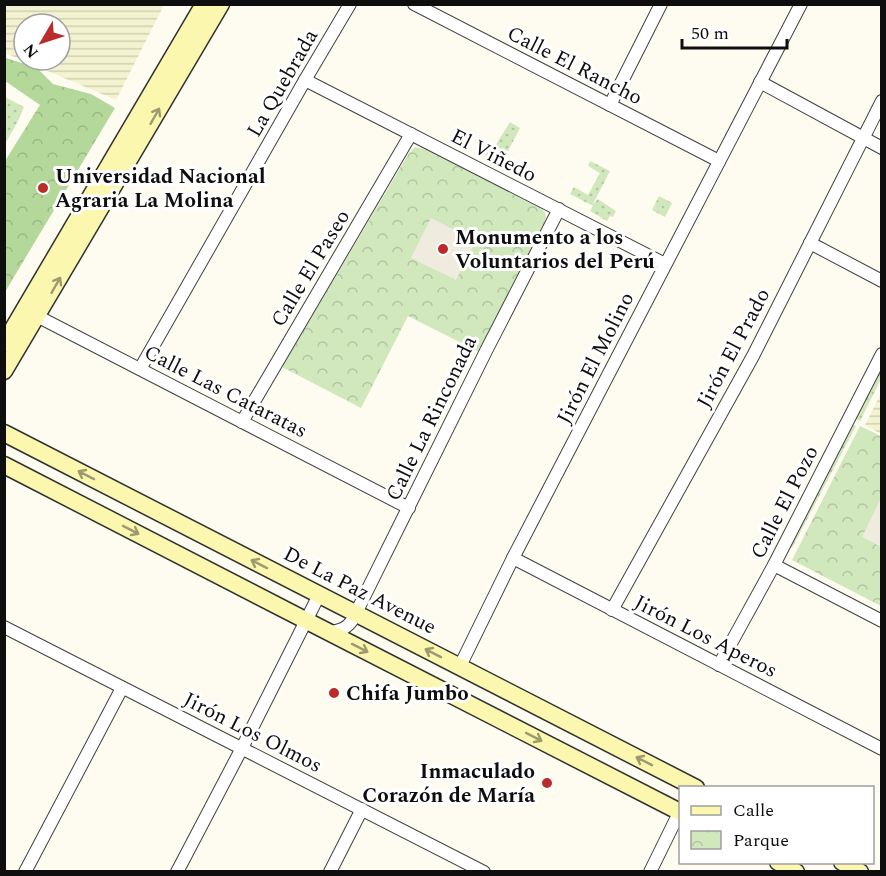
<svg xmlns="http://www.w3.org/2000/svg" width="886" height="876" font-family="Spectral,serif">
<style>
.farmland{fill:url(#farmland-rules);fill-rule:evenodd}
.grass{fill:url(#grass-dots)}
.forest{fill:url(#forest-crowns)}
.park{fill:url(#park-crowns)}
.plaza{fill:#efebdf}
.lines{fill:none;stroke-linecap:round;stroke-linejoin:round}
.street-casing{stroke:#414141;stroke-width:14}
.secondary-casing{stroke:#303030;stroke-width:19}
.street{stroke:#fff;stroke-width:12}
.secondary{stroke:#fcf7ae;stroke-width:16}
.oneway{stroke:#9d9a6e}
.poi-dot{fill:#ba2b2b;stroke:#fff;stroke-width:2}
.labels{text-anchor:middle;stroke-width:6;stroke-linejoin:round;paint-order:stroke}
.street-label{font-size:21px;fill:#0e0e0e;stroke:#fff}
.poi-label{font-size:21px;font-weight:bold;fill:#0e0e0e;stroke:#fff;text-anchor:start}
</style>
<defs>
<pattern id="farmland-rules" width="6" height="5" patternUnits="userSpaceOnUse" patternTransform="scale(1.5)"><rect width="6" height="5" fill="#f4f3d1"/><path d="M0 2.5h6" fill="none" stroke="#d0cfb2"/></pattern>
<pattern id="grass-dots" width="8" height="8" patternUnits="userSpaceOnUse" patternTransform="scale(1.5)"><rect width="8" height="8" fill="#d0e8bb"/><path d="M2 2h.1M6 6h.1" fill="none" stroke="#b1c6a0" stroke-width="1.8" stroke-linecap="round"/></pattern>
<pattern id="forest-crowns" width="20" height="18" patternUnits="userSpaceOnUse" patternTransform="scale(1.5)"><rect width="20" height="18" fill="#b3d89a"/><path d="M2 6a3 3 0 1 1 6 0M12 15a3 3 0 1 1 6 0" fill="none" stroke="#99b884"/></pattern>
<pattern id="park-crowns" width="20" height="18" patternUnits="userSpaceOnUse" patternTransform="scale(1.5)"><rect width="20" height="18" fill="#d0e8bb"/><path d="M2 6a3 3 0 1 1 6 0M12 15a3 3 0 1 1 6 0" fill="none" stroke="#b1c6a0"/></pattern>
</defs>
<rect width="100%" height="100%" fill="#fefcf0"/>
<g class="farmland">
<path d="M8,5V4L164,5L116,100L5,53V9ZM24,24H60V60H24Z"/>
<polygon points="881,393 881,434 865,425"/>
</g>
<g class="grass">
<polygon points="5,97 24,107 18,121 5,144"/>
<polygon points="510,122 520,128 504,159 495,154 492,158 476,150 481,141 495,146"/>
<polygon points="590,161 610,171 593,204 598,199 616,211 613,217 610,216 607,221 590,211 593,206 570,194 574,187 588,195 600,173 588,166"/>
<polygon points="659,196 672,203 665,217 652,210"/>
<polygon points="881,365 881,379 860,421 854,418"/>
<polygon points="851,424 856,426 792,548 788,545"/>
</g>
<polygon class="forest" points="5,58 36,67 53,84 91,94 115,108 5,292 5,161 40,105 5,81"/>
<g class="park">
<polygon points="415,147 424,149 540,208 545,212 546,218 479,352 408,316 361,408 282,367 409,153"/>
<polygon points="860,426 881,436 881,606 792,560"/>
</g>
<g class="plaza">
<polygon points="431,218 476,241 456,280 411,258"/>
<polygon points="881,498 881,547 862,537"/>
</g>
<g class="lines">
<defs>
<g id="street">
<polyline points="414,4 719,161"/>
<polyline points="305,80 665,264"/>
<polyline points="760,82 882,148"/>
<polyline points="610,105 661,4"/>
<polyline points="810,243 882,281"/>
<polyline points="31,313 409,508"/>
<polyline points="140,369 305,80 350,4"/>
<polyline points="242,422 411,134"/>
<polyline points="513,558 882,749"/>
<polyline points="774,565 882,621"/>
<polyline points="612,610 753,356 882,101"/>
<polyline points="4,627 484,872"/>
<path d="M329,632C339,631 347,629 353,619L486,351L559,209"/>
<polyline points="719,665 774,565 882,354"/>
<polyline points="460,666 513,558 801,4"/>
<polyline points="25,872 122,688"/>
<polyline points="177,872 242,748 319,595"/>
<polyline points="330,872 362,809"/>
<polyline points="650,872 680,811"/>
</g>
<g id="secondary">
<polyline points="4,344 204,4"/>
<polyline points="4,371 221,4"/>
<polyline points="4,433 696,788"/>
<polyline points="4,465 307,621 680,812"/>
<polyline points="778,862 796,872"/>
<polyline points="842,862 860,872"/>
</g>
</defs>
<use href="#street" class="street-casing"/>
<use href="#secondary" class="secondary-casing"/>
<use href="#street" class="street"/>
<use href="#secondary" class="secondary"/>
</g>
<defs><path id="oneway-shaft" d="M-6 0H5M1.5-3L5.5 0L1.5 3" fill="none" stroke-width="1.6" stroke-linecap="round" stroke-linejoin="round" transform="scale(1.5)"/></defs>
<g class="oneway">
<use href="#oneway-shaft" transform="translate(155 116) rotate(-60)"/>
<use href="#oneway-shaft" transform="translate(56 285) rotate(-60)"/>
<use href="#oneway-shaft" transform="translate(86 475) rotate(-153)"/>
<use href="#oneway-shaft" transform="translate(131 530) rotate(27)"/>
<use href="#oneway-shaft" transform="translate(259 564) rotate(-153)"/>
<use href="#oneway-shaft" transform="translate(360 648) rotate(27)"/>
<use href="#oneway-shaft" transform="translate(433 653) rotate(-153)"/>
<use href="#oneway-shaft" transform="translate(534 737) rotate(27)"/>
<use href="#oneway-shaft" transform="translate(644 761) rotate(-153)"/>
</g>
<g class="poi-dot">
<circle cx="43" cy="188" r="6"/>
<circle cx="443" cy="249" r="6"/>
<circle cx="334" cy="693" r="6"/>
<circle cx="547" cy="783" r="6"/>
</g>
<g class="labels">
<g class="street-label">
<text transform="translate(575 65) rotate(27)" y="7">Calle El Rancho</text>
<text transform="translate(282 83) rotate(-60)" y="7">La Quebrada</text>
<text transform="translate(494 155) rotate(27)" y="7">El Viñedo</text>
<text transform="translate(310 268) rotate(-59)" y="7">Calle El Paseo</text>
<text transform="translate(733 348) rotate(-62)" y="7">Jirón El Prado</text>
<text transform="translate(595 358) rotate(-63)" y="7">Jirón El Molino</text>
<text transform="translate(226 391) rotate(27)" y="7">Calle Las Cataratas</text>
<text transform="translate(431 418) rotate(-64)" y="7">Calle La Rinconada</text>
<text transform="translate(784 502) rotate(-63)" y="7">Calle El Pozo</text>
<text transform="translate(360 590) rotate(27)" y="7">De La Paz Avenue</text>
<text transform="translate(706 636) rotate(27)" y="7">Jirón Los Aperos</text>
<text transform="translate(253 732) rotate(27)" y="7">Jirón Los Olmos</text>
</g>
<g class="poi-label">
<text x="55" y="183">Universidad Nacional<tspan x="55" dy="24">Agraria La Molina</tspan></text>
<text x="455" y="244">Monumento a los<tspan x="455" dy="24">Voluntarios del Perú</tspan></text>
<text x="346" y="700">Chifa Jumbo</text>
<text x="535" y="778" text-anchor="end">Inmaculado<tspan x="535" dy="24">Corazón de María</tspan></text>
</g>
</g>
<rect width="886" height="876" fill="none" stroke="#0e0e0e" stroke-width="12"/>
<rect x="679" y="786" width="195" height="78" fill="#ffffff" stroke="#9f9f9f" stroke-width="1.5"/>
<rect x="691" y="806" width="30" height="9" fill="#fcf7ae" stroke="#9f9f9f" stroke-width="1.5"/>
<text x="733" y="816" font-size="18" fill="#0e0e0e">Calle</text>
<rect x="691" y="831" width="30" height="18" fill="url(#park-crowns)" stroke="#9f9f9f" stroke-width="1.5"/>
<text x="733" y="846" font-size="18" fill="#0e0e0e">Parque</text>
<g transform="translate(42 42) rotate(231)"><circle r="28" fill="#ffffff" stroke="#9f9f9f" stroke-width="1.5"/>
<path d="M0-4.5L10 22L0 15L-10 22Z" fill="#ba2b2b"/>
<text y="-9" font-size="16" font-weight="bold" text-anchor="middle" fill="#0e0e0e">N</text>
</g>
<path d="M682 39v9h105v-9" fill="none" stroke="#0e0e0e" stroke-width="3"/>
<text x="691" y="39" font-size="18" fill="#0e0e0e" stroke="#ffffff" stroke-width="4.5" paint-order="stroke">50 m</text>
</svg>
